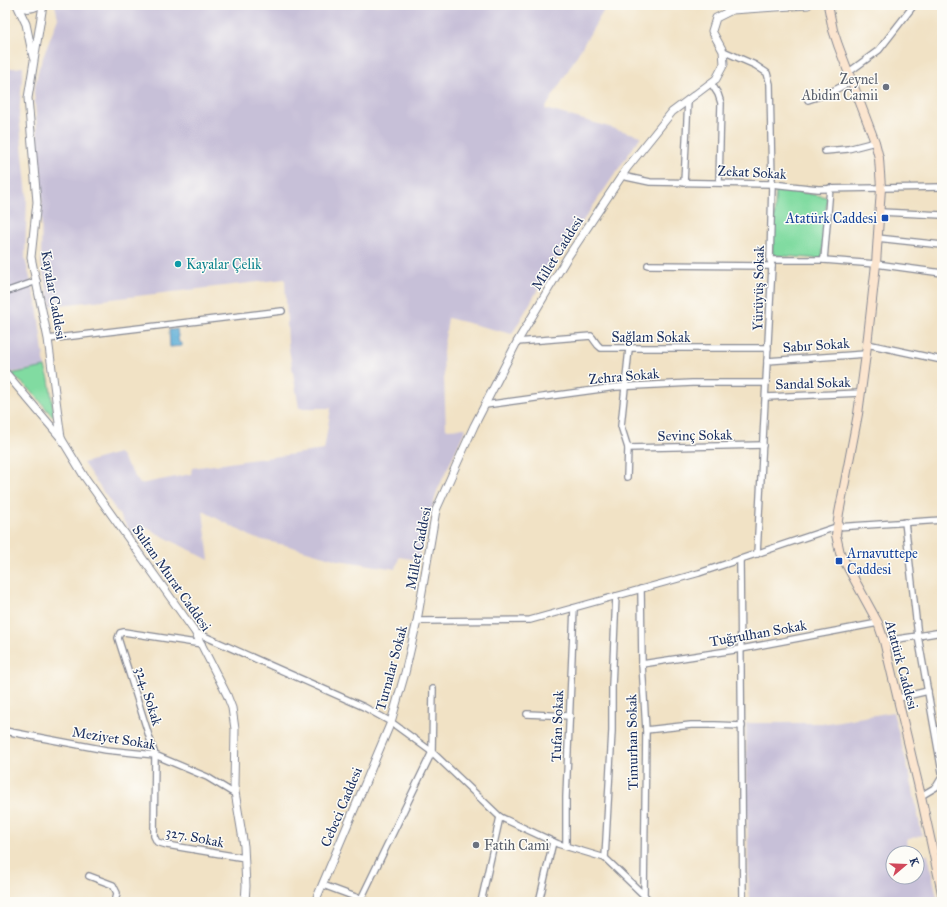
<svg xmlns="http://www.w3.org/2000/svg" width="947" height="907" font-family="'IM FELL Great Primer',serif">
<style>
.industrial{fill:#c7c0d8}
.green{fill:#81dba1;stroke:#4e8580}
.water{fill:#5aacd5;stroke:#3a6e9a}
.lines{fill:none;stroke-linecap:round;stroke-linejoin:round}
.minor-casing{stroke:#868892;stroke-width:8}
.tertiary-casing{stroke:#868892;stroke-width:9}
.secondary-casing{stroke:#868892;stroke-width:10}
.minor{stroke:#fff;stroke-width:5.5}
.tertiary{stroke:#fff;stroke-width:7}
.secondary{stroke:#fbe5cf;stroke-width:8}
.worship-dot{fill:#6b7280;stroke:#fdfcf7;stroke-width:1.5}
.transit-dot{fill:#1a4fb4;stroke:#fdfcf7;stroke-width:1.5}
.culture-dot{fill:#0f9aa8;stroke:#fdfcf7;stroke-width:1.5}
.labels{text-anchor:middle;stroke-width:3;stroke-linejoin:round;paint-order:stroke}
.worship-label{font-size:14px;fill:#5b616d;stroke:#fdfcf7;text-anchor:end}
.street-label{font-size:14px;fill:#1b2f5e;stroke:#fdfcf7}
.transit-label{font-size:14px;fill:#164399;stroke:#fdfcf7;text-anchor:end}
.culture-label{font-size:14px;fill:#0d838f;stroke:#fdfcf7;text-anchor:start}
</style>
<rect width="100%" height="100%" fill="#fdfcf7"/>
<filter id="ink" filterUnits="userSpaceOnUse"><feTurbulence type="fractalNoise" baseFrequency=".025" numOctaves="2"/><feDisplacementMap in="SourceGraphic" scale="8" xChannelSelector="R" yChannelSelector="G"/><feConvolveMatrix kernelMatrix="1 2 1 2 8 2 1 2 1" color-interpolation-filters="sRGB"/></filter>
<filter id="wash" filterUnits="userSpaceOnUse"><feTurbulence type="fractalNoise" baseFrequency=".012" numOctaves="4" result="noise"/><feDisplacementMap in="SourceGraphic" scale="16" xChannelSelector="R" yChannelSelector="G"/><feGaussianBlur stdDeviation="0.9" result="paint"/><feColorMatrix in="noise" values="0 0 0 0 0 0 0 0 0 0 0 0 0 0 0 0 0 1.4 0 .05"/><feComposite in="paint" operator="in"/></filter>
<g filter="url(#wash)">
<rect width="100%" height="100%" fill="#f1e2c5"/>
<g class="industrial">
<polygon points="55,5 607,5 545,109 641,136 550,269 512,334 448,318 443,352 446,429 466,428 437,491 418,560 399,557 396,569 338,560 289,546 254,538 203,511 209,560 145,527 132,533 83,463 119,453 140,484 191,474 192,468 324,450 331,408 299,408 288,343 285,279 51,306 41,263 42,192 34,91 39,68 58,18"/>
<polygon points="23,67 19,115 27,195 25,259 37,305 45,367 9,373 5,366 5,69"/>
<polygon points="893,712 910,776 922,835 906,840 909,853 911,853 893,853 893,877 917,877 917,854 928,855 938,902 749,902 746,723 828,723"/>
</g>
<g class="green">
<polygon points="776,188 827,197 822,259 772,255"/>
<polygon points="45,367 49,379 54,415 52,416 32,391 11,374"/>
</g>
<polygon class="water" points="177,329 179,343 182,343 182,346 170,347 169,330"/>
</g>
<g filter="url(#ink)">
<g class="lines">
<defs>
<g id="minor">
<polyline points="723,51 755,65 767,73 770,84 772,184 770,260 772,266 757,554"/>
<polyline points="849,72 879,50 914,5"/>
<polyline points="711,83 718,94 721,103 719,182"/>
<polyline points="808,100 829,93 852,81"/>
<polyline points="825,151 848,149 875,142"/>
<polyline points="622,176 650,182 772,184 818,189 942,187"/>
<polyline points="684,183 688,100"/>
<polyline points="880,212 942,215"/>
<polyline points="877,238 942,245"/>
<polyline points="770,260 824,260 876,264 942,273"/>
<polyline points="824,260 830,188"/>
<polyline points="648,265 772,266"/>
<polyline points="5,292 37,281"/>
<polyline points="48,339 282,311"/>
<path d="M517,342L591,336C595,340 596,345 601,348H768"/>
<polyline points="867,344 942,360"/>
<polyline points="767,361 866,354"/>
<polyline points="766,397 861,393"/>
<polyline points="485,405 616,387 692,383 766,383"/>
<polyline points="628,448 763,445"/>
<polyline points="627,477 628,448 621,426 629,349"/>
<polyline points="905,522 918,636 942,772"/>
<polyline points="740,559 743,902"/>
<polyline points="641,589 642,664 646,730 644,895"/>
<polyline points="417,621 530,620 699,573 836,527 942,520"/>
<polyline points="195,632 364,707 391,722 432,752 500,817 558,844 605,858 651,902"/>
<polyline points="884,641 918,636 942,632"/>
<polyline points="202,644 124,632 120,633 118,638 155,755 154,836 157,842 167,845 245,858"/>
<polyline points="642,664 741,649 878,623"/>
<polyline points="898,698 928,691"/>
<polyline points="527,714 570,716"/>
<polyline points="646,730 691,725 715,725 742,726"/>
<polyline points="5,731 106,750 155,755 207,777 235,794"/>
<polyline points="921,796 936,787 942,777"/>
<polyline points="566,846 566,797 574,608"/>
<polyline points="605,858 612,731 612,686 616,596"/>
<polyline points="89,876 113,885 117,893 115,902"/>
<polyline points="323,885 369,902"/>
<polyline points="361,899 432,752 433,689"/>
<polyline points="481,902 500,817"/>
<polyline points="539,902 553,842"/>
</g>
<g id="tertiary">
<polyline points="17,5 26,24 33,57"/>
<path d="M18,5C25,10 32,9 39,5"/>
<polyline points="43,5 28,98 37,202 31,257 48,339 61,438"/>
<polyline points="5,372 61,438 84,476 195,632 227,695 232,708 235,729 234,786 244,846 246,886 245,902"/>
<polyline points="315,902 391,722 405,673 417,621 436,510 474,426 517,342 567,258 627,168 672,112 716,79 724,64 723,51 712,31 716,18 732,10 808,5"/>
</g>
<polyline id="secondary" points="828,5 833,30 838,45 875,142 879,158 881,188 876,264 866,354 858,414 839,513 836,535 840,553 878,623 884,641 921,796 942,893"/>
</defs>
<use href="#minor" class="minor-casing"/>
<use href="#tertiary" class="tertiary-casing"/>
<use href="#secondary" class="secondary-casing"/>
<use href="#minor" class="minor"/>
<use href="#tertiary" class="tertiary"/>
<use href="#secondary" class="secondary"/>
</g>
</g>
<g class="worship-dot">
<circle cx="886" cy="87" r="4"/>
<circle cx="476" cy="845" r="4"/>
</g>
<g class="transit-dot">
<rect x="881" y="214" width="8" height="8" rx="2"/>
<rect x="835" y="557" width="8" height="8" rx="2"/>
</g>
<circle class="culture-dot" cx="178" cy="264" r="4"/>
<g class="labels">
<g class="worship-label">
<text x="878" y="84">Zeynel<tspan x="878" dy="16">Abidin Camii</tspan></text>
<text x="484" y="850" text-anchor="start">Fatih Cami</text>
</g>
<g class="street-label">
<text transform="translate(752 172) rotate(3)" y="5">Zekat Sokak</text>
<text transform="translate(557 253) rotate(-58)" y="5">Millet Caddesi</text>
<text transform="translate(758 288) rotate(-89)" y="5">Yürüyüş Sokak</text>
<text transform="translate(54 295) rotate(80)" y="5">Kayalar Caddesi</text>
<text x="651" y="342">Sağlam Sokak</text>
<text transform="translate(816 345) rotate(-4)" y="5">Sabır Sokak</text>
<text transform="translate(624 376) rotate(-5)" y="5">Zehra Sokak</text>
<text transform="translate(813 383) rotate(-2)" y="5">Sandal Sokak</text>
<text transform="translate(695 435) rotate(-1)" y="5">Sevinç Sokak</text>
<text transform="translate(418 548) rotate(-79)" y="5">Millet Caddesi</text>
<text transform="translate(172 578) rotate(55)" y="5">Sultan Murat Caddesi</text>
<text transform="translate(758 633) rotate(-10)" y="5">Tuğrulhan Sokak</text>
<text transform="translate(902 665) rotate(75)" y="5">Atatürk Caddesi</text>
<text transform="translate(391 668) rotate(-75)" y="5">Turnalar Sokak</text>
<text transform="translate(149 696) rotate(73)" y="5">324. Sokak</text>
<text transform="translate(557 726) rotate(-88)" y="5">Tufan Sokak</text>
<text transform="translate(114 738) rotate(9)" y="5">Meziyet Sokak</text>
<text transform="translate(632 742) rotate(-91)" y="5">Timurhan Sokak</text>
<text transform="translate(341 807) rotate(-67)" y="5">Cebeci Caddesi</text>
<text transform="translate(195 837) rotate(11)" y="5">327. Sokak</text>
</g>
<g class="transit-label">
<text x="877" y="223">Atatürk Caddesi</text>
<text x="847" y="558" text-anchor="start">Arnavuttepe<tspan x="847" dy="16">Caddesi</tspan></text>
</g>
<g class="culture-label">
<text x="186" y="269">Kayalar Çelik</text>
</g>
</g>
<rect width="947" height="907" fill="none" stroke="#fdfcf7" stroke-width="20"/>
<g transform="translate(905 865) rotate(71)"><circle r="19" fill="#fdfcf7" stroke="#a3aaba"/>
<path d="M0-3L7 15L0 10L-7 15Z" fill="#d1495b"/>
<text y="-6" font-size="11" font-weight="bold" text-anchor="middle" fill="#1b2f5e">K</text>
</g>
</svg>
